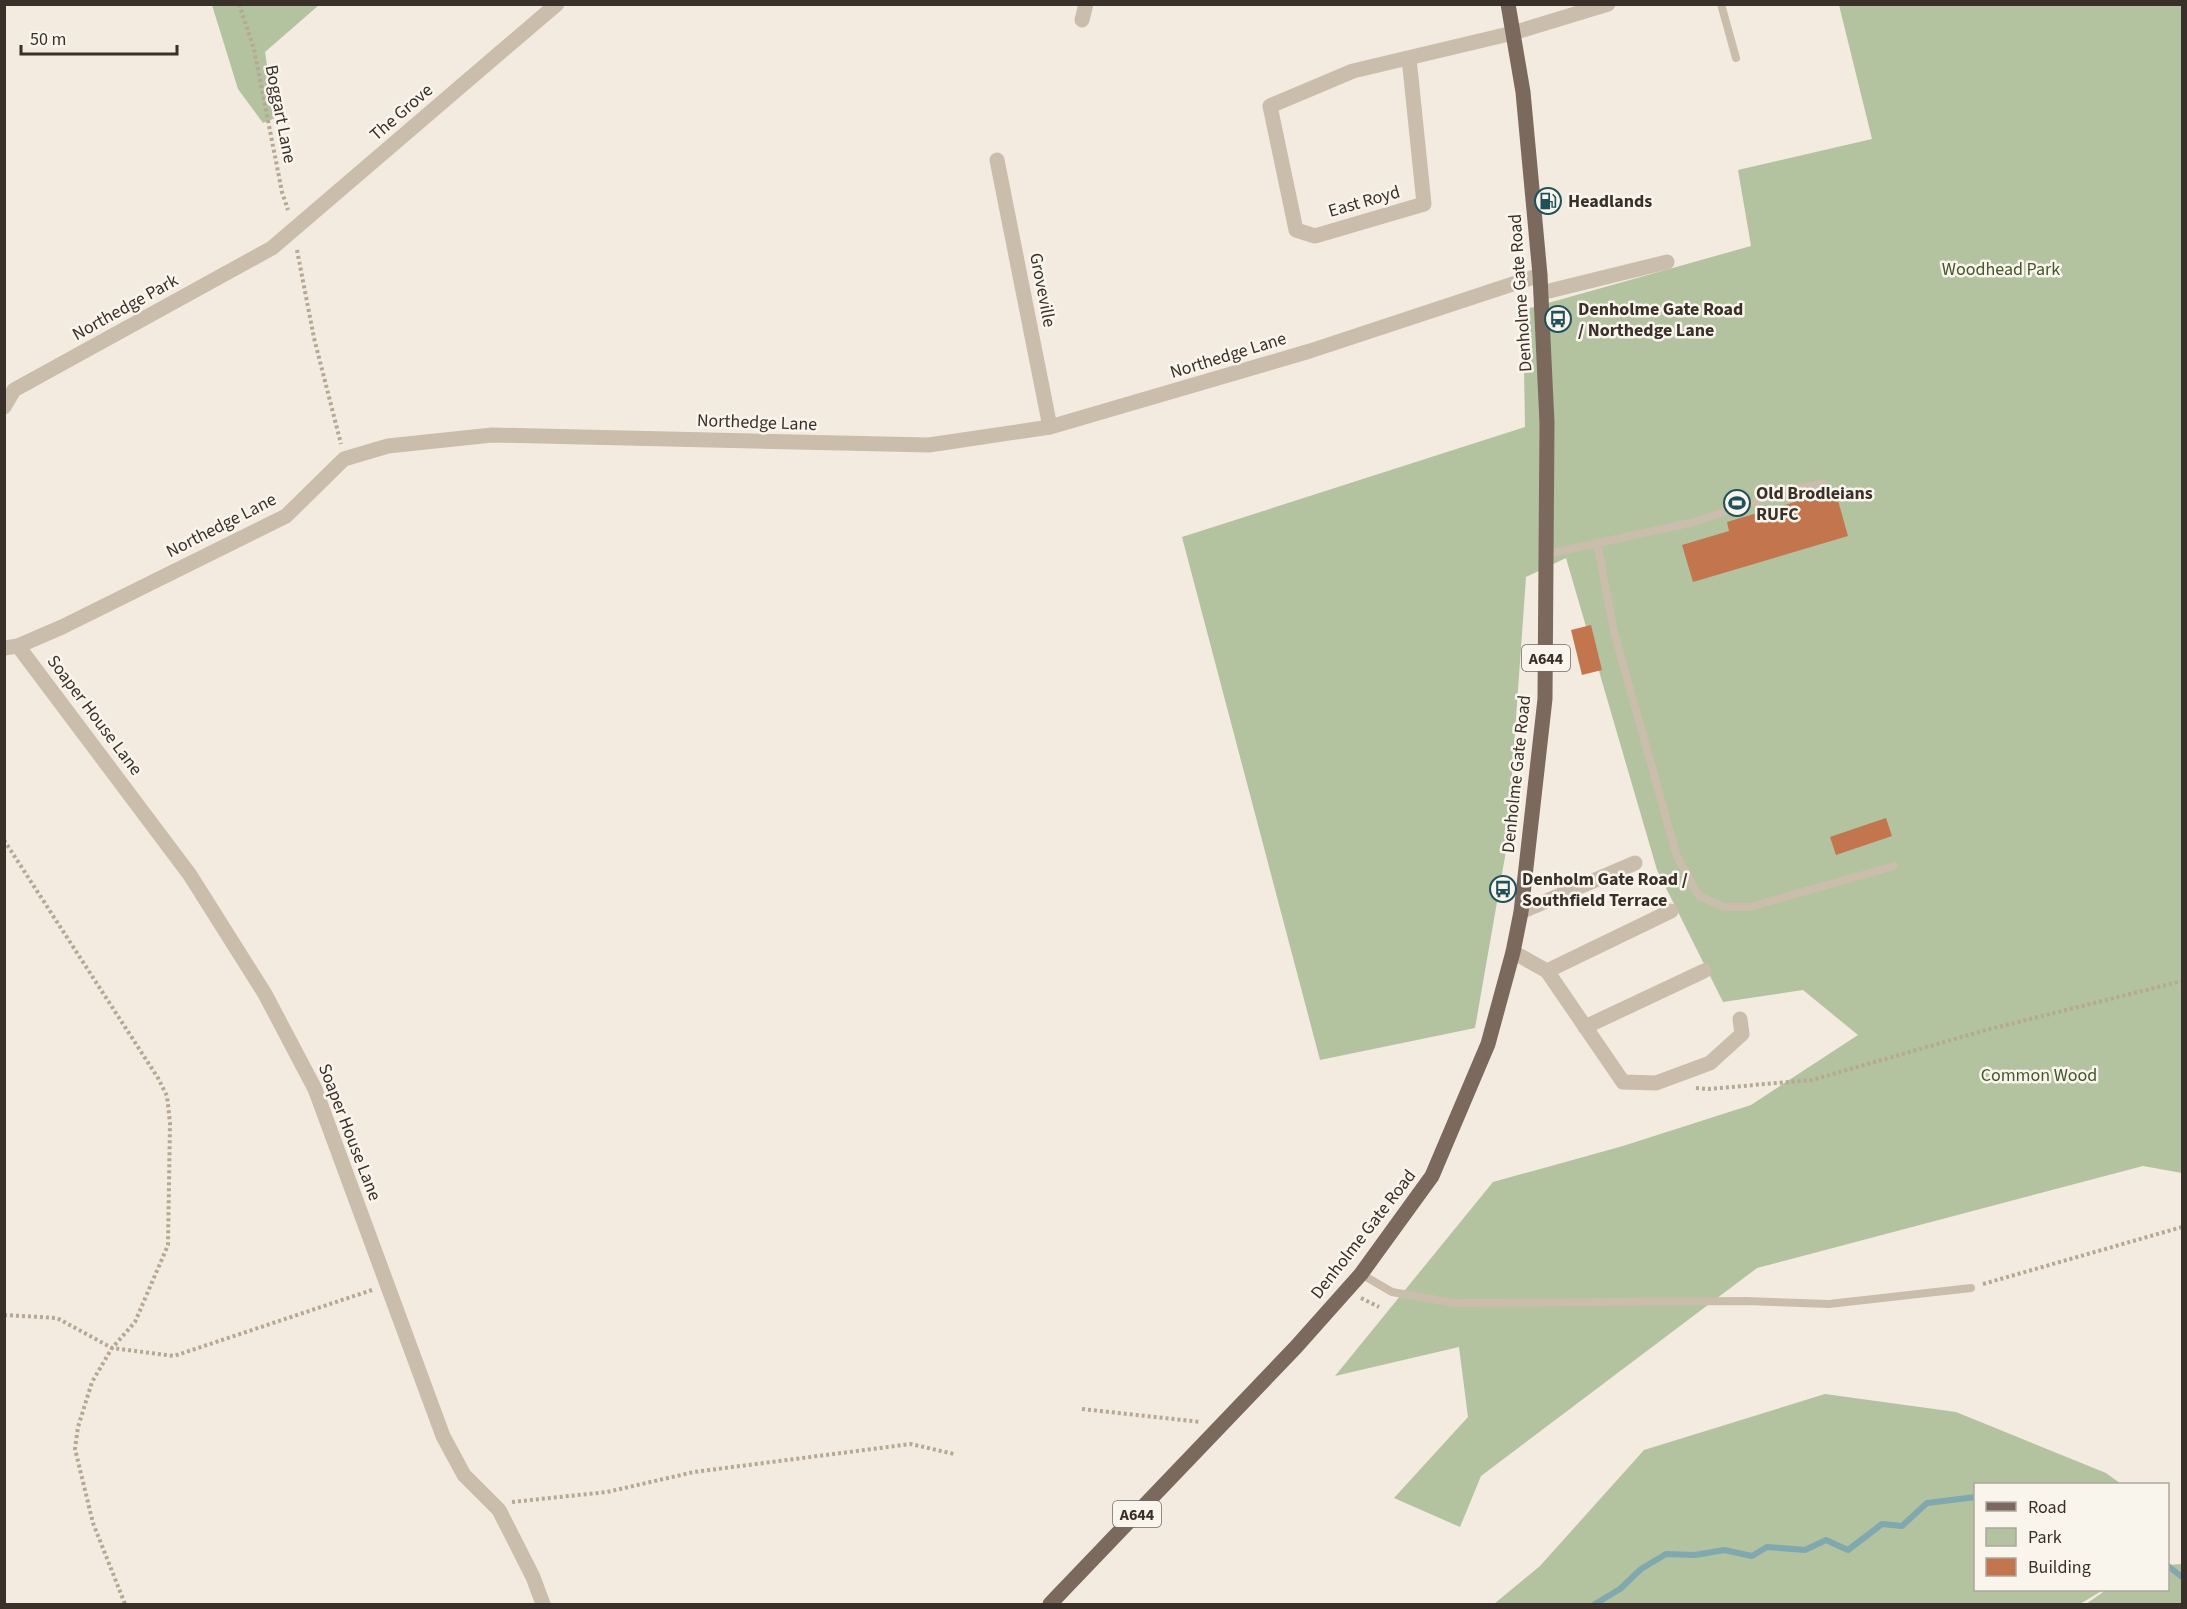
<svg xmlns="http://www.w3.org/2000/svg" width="2187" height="1609" font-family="'Source Sans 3',sans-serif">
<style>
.green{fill:#b3c29f}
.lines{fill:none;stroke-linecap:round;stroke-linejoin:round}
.stream{stroke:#7fa8af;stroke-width:6}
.building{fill:#c3754d}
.path{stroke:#b7a795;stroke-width:4;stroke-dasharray:3 3;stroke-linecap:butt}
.lane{stroke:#cbbdab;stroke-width:8}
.street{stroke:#cbbdab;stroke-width:15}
.primary{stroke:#7a695c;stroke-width:15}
.labels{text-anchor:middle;stroke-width:5;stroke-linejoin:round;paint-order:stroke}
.shield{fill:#faf5ec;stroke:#736b64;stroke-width:1.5}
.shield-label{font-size:16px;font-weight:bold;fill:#39302a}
.street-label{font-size:18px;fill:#39302a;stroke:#faf5ec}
.poi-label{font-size:18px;font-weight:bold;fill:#39302a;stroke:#faf5ec;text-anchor:start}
.park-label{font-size:18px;fill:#44572e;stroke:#faf5ec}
</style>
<rect width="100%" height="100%" fill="#f3ebdf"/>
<g class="green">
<polygon points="212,5 319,5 265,52 275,118 263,123 238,89"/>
<polygon points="1839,5 2182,5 2182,1173 2143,1166 1757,1268 1481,1476 1460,1527 1394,1498 1468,1417 1459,1347 1335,1376 1493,1182 1623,1146 1751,1105 1858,1035 1803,990 1723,1002 1657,870 1566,558 1526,577 1507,845 1475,1028 1320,1060 1182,537 1525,427 1523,310 1751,246 1738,170 1872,139"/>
<polygon points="1825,1394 1956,1412 2106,1473 2121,1484 1976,1484 1976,1590 2103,1590 2080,1604 1494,1604 1540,1566 1644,1450"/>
<polygon points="2182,1564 2182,1604 2086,1604 2106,1590 2168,1590 2168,1565"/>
</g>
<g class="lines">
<g class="stream">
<polyline points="2168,1566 2182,1577"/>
<polyline points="1595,1604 1620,1589 1641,1569 1666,1554 1695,1555 1724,1550 1752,1556 1767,1547 1805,1550 1826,1540 1848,1550 1882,1524 1902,1526 1927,1503 1976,1497"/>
</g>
</g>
<g class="building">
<polygon points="1835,490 1848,536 1693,582 1682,545 1729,531 1727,522"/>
<polygon points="1591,625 1602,670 1582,675 1571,630"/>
<polygon points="1886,818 1892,836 1836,855 1830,837"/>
</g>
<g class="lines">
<g class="path">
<polyline points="239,4 254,49 282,192 288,210"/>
<polyline points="297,250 314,338 341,444"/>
<polyline points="4,840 158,1078 167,1096 170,1123 168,1245 135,1322 112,1348 92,1382 78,1427 75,1449 93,1523 125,1604"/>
<polyline points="1696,1088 1708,1089 1812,1080 1986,1030 2182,981"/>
<polyline points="1983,1284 2182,1227"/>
<polyline points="1361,1298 1379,1307"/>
<polyline points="4,1315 57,1318 112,1348 174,1356 372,1290"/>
<polyline points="1082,1409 1201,1422"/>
<polyline points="512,1502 607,1492 694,1472 911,1444 954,1454"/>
</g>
<g class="lane">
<polyline points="1721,4 1736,58"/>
<polyline points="1597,543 1614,632 1677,857 1699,896 1724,907 1750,907 1894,866"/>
<polyline points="1547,554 1694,522 1793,489 1823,484"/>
<polyline points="1361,1274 1392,1292 1455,1303 1746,1301 1829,1304 1971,1288"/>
</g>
<g class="street">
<polyline points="1082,20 1086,4"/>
<polyline points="1409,58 1424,204 1315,236 1296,230 1270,106 1353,71 1513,33 1608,4"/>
<polyline points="997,160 1050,427"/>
<polyline points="1541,293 1667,262"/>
<polyline points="4,407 14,390 272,248 557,4"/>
<polyline points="18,646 190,875 265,994 315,1089 443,1436 464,1475 499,1510 533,1577 543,1604"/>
<polyline points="4,648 18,646 62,627 286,516 344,459 388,446 492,435 929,445 1050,427 1310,351 1540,275"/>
<polyline points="1521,912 1635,863"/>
<polyline points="1513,952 1547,971 1671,911"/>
<polyline points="1547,971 1623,1082 1656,1083 1710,1063 1742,1034 1740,1019"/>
<polyline points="1585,1027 1704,971"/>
</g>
<polyline class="primary" points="1050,1604 1296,1347 1361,1274 1432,1176 1488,1044 1513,952 1521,912 1545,699 1547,423 1540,275 1523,92 1508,4"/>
</g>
<defs>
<symbol id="fuel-ring" viewBox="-11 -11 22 22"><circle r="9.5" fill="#faf5ec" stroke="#20505a" stroke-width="1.5"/><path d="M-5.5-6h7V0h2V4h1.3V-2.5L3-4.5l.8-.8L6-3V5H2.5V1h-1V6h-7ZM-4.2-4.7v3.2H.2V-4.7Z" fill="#20505a"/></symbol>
<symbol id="bus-ring" viewBox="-11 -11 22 22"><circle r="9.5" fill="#faf5ec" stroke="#20505a" stroke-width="1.5"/><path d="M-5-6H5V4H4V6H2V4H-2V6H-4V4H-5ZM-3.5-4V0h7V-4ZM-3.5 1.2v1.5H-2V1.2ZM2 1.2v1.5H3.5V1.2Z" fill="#20505a"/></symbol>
<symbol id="stadium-ring" viewBox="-11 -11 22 22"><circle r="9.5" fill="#faf5ec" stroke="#20505a" stroke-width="1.5"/><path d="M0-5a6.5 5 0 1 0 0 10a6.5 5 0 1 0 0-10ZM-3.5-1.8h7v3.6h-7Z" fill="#20505a"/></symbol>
</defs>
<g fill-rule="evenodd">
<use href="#fuel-ring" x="1533" y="186" width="30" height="30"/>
<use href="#bus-ring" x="1543" y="304" width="30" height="30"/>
<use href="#stadium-ring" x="1722" y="488" width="30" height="30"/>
<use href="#bus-ring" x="1488" y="874" width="30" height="30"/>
</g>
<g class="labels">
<g class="shield">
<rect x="1522" y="645" width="48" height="26" rx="4.5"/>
<rect x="1113" y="1501" width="48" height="26" rx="4.5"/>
</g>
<g class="shield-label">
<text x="1546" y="664">A644</text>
<text x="1137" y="1520">A644</text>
</g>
<g class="street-label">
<text transform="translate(401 112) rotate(-41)" y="6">The Grove</text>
<text transform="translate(281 114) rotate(79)" y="6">Boggart Lane</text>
<text transform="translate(1364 201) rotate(-16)" y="6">East Royd</text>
<text transform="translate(1043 290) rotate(79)" y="6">Groveville</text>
<text transform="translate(1520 293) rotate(-94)" y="6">Denholme Gate Road</text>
<text transform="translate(125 307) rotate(-29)" y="6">Northedge Park</text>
<text transform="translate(1228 355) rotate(-17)" y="6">Northedge Lane</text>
<text transform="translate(757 422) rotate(2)" y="6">Northedge Lane</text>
<text transform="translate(221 525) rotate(-27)" y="6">Northedge Lane</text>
<text transform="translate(95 715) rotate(53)" y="6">Soaper House Lane</text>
<text transform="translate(1516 774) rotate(-84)" y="6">Denholme Gate Road</text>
<text transform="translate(350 1132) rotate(69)" y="6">Soaper House Lane</text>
<text transform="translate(1363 1234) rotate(-52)" y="6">Denholme Gate Road</text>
</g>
<g class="poi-label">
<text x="1568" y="207">Headlands</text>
<text x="1578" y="315">Denholme Gate Road<tspan x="1578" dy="21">/ Northedge Lane</tspan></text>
<text x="1756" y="499">Old Brodleians<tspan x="1756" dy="21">RUFC</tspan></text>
<text x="1522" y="885">Denholm Gate Road /<tspan x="1522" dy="21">Southfield Terrace</tspan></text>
</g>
<g class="park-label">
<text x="2001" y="275">Woodhead Park</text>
<text x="2039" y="1081">Common Wood</text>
</g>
</g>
<rect width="2187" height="1609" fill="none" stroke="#39302a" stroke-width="12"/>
<rect x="1974" y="1483" width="195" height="108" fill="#faf5ec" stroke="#ada69e" stroke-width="1.5"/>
<rect x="1986" y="1502" width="30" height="9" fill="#7a695c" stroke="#ada69e" stroke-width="1.5"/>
<text x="2028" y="1513" font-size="18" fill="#39302a">Road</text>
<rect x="1986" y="1528" width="30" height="18" fill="#b3c29f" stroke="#ada69e" stroke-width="1.5"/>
<text x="2028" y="1543" font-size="18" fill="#39302a">Park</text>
<rect x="1986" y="1558" width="30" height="18" fill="#c3754d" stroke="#ada69e" stroke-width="1.5"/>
<text x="2028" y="1573" font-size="18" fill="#39302a">Building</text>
<path d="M21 45v9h156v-9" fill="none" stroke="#39302a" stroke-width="3"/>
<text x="30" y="45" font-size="18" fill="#39302a" stroke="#faf5ec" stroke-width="4.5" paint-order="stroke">50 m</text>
</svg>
